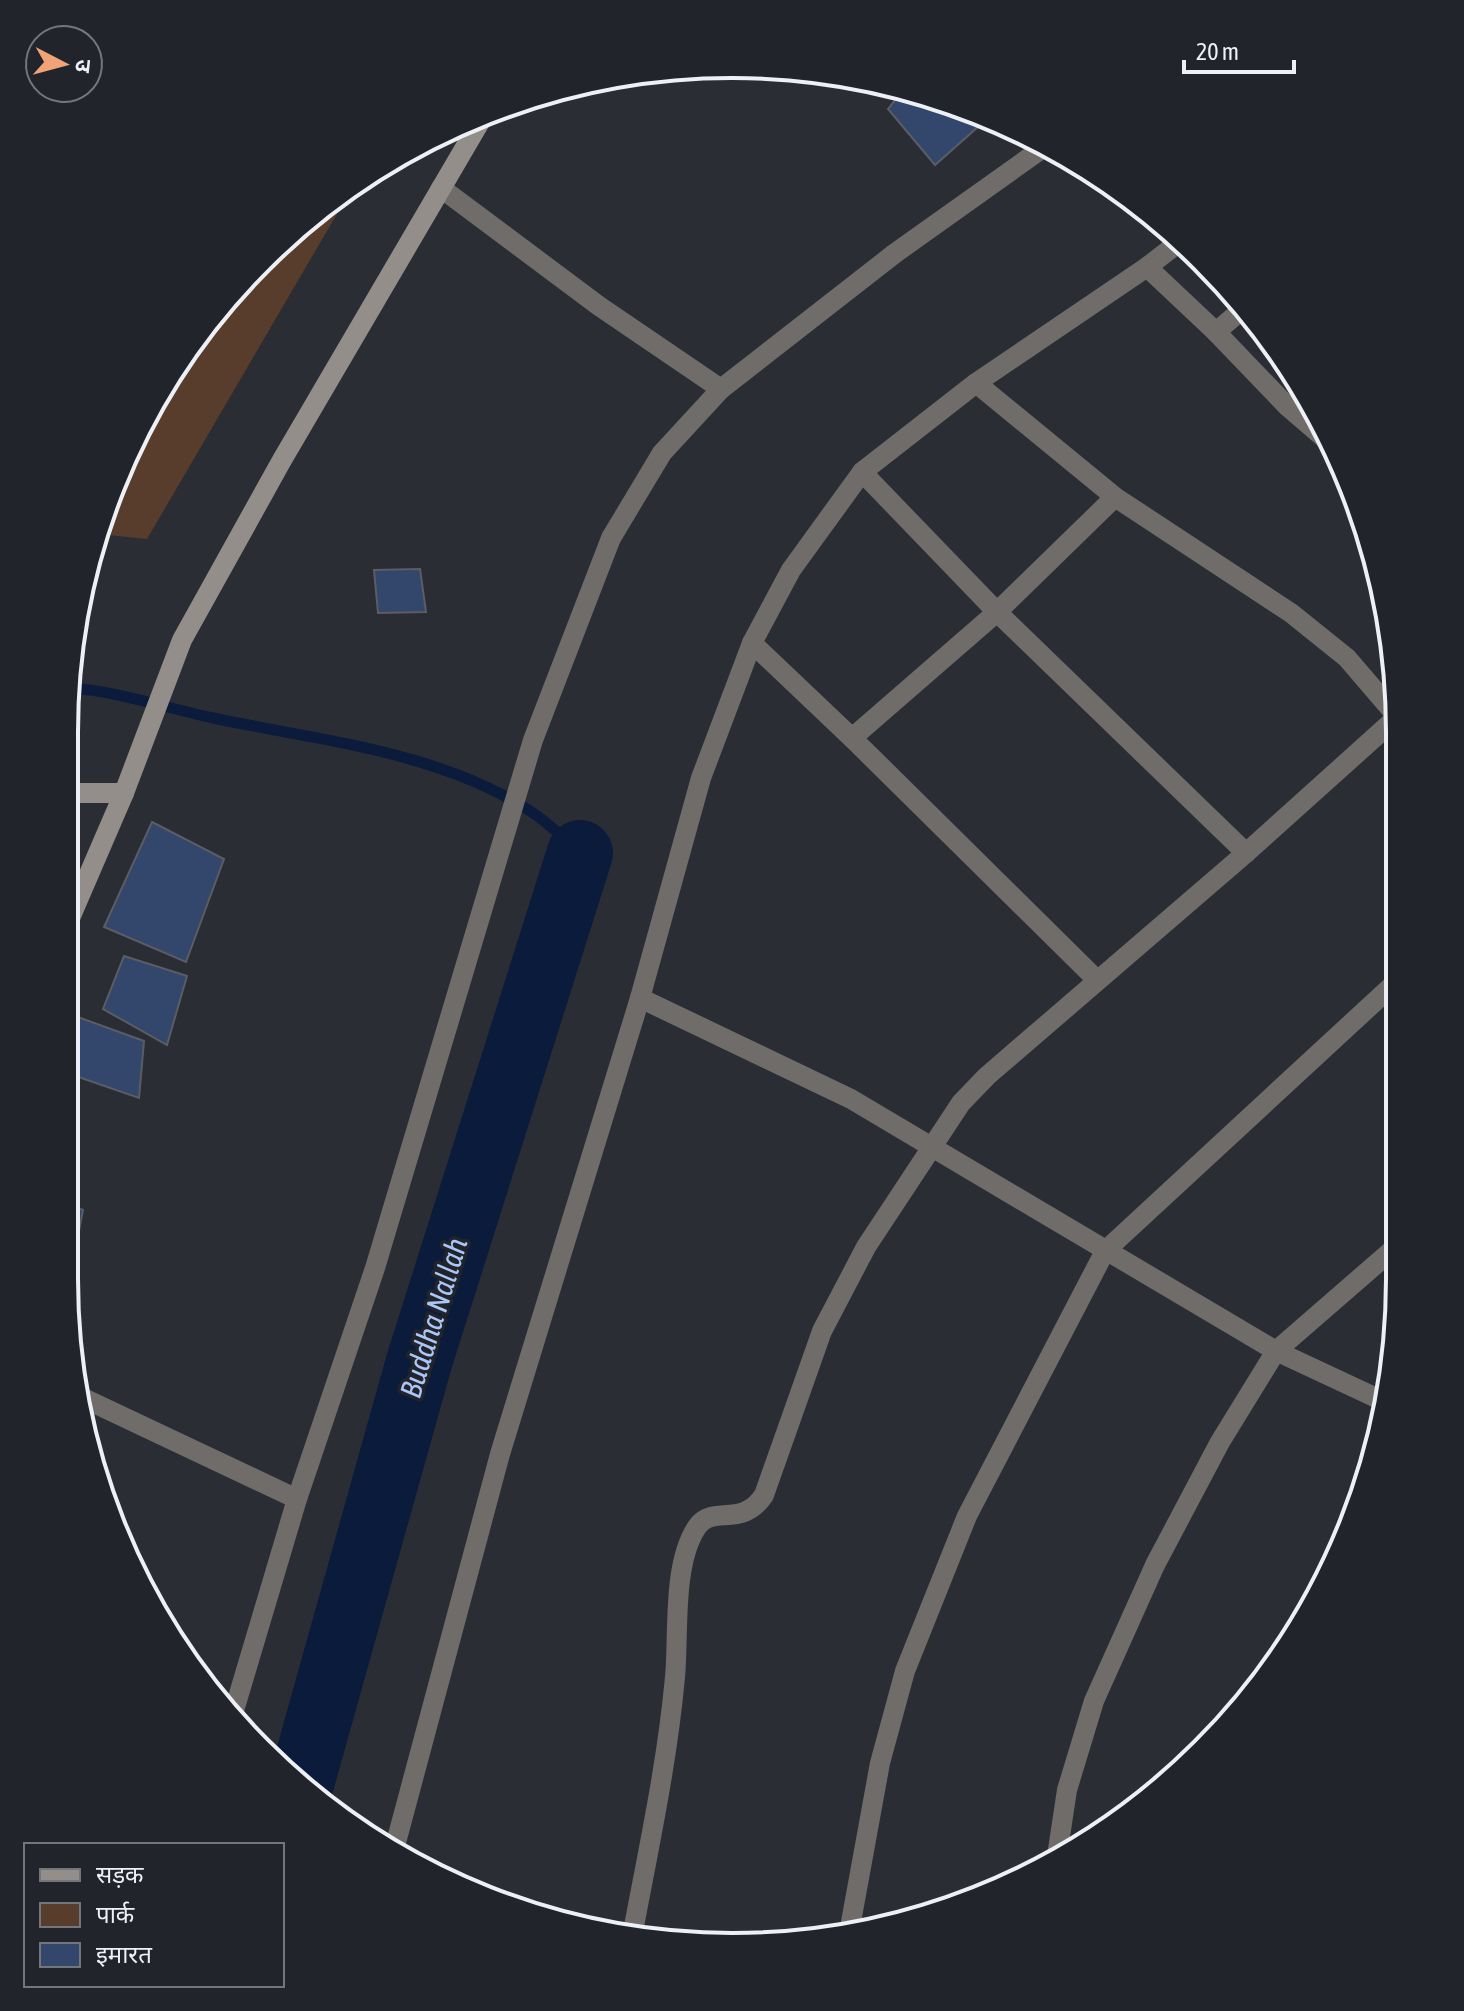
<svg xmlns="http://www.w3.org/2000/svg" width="1464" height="2011" font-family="'Asap Condensed','Noto Sans Devanagari',sans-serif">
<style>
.green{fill:#583d2d}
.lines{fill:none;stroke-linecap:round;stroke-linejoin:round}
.stream{stroke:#0b1b3c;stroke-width:11}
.river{stroke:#0b1b3c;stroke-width:66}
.building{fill:#33466b;stroke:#5a5d64;stroke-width:2}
.street{stroke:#6f6c6a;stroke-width:20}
.secondary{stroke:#948e8b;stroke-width:20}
.labels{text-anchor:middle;stroke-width:7;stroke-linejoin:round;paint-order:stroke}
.water-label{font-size:30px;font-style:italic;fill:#abc6f9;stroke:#21242a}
.rim{fill:none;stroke:#edf0f4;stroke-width:4}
</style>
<rect width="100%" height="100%" fill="#2a2e34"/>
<polygon class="green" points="355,183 147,539 98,534 176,361 325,202"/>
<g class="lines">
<path class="stream" d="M70,688C118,691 165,708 213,718C317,740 443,752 533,813C550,824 565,840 580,853"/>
<polyline class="river" points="300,1787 419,1362 580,853"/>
</g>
<g class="building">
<polygon points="904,89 946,99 988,118 935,165 888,109"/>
<polygon points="420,569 426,612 378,613 374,570"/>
<polygon points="152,822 224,859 186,962 104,927"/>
<polygon points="124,956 187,976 167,1045 103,1009"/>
<polygon points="64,1012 144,1041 139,1098 64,1072"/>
<polygon points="64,1089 79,1093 64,1172"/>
<polygon points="64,1203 83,1210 72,1268 64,1265"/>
</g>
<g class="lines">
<g class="street">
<polyline points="441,188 599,306 721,389"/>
<polyline points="1147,267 1216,332 1245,307"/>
<polyline points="1216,332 1288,407 1331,444"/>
<polyline points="976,383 1115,497 1291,613 1347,658 1395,714"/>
<polyline points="862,472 997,612 1246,853"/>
<polyline points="752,643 852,738 997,612 1115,497"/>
<polyline points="852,738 1096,979"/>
<polyline points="640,998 851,1099 1276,1351 1383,1401"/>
<polyline points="79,1396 297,1499"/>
<polyline points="233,1714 297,1499 375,1268 533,740 611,538 662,453 721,389 894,254 1047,145"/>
<polyline points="394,1850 500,1454 640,998 701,778 752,643 791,570 862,472 976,383 1147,267 1182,240"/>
<polyline points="1057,1856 1067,1790 1094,1701 1155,1565 1220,1442 1276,1351 1398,1245"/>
<polyline points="849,1933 880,1763 905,1671 967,1516 1105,1251 1396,982"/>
<path d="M632,1937C648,1851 667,1765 675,1677C679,1634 672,1564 697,1527C712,1504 742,1529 764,1495L822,1331L866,1247L961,1103L987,1076L1246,853L1395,719"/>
</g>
<g class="secondary">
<polyline points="64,793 124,793"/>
<polyline points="64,932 124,793 182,640 282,460 484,115"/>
</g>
</g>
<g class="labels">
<g class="water-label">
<text transform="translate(434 1318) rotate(-73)" y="10">Buddha Nallah</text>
</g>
</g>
<path d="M0 0H1464V2011H0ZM732 78H732A654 654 0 0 1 1386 732V1279A654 654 0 0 1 732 1933H732A654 654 0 0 1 78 1279V732A654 654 0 0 1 732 78Z" fill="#21242a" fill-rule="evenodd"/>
<path class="rim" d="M732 78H732A654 654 0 0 1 1386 732V1279A654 654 0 0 1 732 1933H732A654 654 0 0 1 78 1279V732A654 654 0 0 1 732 78Z"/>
<rect x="24" y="1843" width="260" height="144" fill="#21242a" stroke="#73767b" stroke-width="2"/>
<rect x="40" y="1869" width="40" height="12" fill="#948e8b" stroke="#73767b" stroke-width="2"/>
<text x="96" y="1883" font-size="24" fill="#edf0f4">सड़क</text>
<rect x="40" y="1903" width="40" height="24" fill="#583d2d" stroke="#73767b" stroke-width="2"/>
<text x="96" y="1923" font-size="24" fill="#edf0f4">पार्क</text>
<rect x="40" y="1943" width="40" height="24" fill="#33466b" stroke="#73767b" stroke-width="2"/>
<text x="96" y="1963" font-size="24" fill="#edf0f4">इमारत</text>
<g transform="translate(64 64) rotate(96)"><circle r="38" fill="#21242a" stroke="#73767b" stroke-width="2"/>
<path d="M0-6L14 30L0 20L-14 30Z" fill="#efa377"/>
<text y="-12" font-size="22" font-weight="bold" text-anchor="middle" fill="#edf0f4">उ</text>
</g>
<path d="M1184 60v12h110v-12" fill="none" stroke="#edf0f4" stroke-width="4"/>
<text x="1196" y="60" font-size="24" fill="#edf0f4" stroke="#21242a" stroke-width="6" paint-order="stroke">20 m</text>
</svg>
